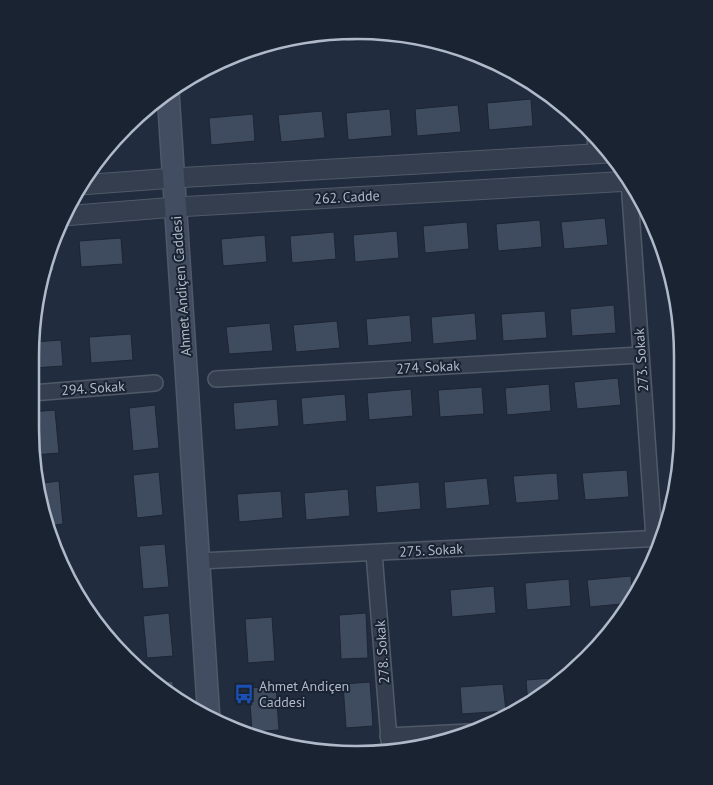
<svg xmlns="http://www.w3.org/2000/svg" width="713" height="785" font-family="'PT Sans',sans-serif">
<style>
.building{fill:#3f4c60;stroke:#1c2534}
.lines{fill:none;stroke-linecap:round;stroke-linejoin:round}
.minor-casing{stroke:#505968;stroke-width:18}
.tertiary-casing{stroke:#505968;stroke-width:21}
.secondary-casing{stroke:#505968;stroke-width:24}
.minor{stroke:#353e4e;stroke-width:15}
.tertiary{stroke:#353e4e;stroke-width:19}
.secondary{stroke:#424d61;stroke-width:21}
.labels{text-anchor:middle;stroke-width:4;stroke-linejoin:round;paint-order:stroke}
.street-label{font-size:14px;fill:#b0b9c9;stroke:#1a2332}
.poi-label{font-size:14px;fill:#b0b9c9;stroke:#1a2332;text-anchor:start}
.rim{fill:none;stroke:#b0b9c9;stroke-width:2.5}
</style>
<rect width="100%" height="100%" fill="#212c3e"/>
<g class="building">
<polygon points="356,30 390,33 390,38 346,42 345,31"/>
<polygon points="317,34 318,44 274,47 274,42 293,36"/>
<polygon points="253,48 253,52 234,54"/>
<polygon points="531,99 533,126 489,130 487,103"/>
<polygon points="458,105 461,132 417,136 415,109"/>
<polygon points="390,109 392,136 348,140 346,113"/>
<polygon points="322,111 325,138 281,142 278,115"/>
<polygon points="253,114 255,141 211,145 209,118"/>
<polygon points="605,218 608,245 564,249 561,222"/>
<polygon points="540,220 542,247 498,251 496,224"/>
<polygon points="467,222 469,249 425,253 423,226"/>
<polygon points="397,231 399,258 355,262 353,235"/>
<polygon points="334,232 336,259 292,263 290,236"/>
<polygon points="265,235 267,262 223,266 221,239"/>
<polygon points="121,238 123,264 81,267 79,241"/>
<polygon points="51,245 53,245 54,271 42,272"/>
<polygon points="614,305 616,333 572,336 570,309"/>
<polygon points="545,311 547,338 503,341 501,314"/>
<polygon points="475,313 477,340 433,344 431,317"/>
<polygon points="410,315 412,342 368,346 366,319"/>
<polygon points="337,321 340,348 296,352 293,325"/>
<polygon points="270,323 273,351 229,354 226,327"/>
<polygon points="131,334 133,360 91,363 89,337"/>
<polygon points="61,340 63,366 33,368 34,342"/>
<polygon points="618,378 621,405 577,409 574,382"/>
<polygon points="549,384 551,411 507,415 505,388"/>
<polygon points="482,387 484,414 440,417 438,390"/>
<polygon points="411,389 413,416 369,420 367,393"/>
<polygon points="345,394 347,421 303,425 301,398"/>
<polygon points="277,399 279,426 235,430 233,403"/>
<polygon points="155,405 159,448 133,451 129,408"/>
<polygon points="55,410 59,453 33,455 31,412"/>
<polygon points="627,470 629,497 585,500 582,473"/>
<polygon points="159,472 163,515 137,518 133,475"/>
<polygon points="557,473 559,500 516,503 513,476"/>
<polygon points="487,478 490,505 446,509 444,482"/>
<polygon points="59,481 63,524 48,526 35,484"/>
<polygon points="419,482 421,509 377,513 375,486"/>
<polygon points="348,489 350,516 306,520 304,493"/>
<polygon points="281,491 283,518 239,522 237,494"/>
<polygon points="165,544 169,587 143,589 139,546"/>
<polygon points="63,552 65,576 57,553"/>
<polygon points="631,576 633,600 631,603 590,607 587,580"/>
<polygon points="569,579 571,606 527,610 525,583"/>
<polygon points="494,586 496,613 452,617 450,590"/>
<polygon points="169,613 173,656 147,658 143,616"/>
<polygon points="366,613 368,658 341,659 339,615"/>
<polygon points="272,617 275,661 248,663 245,619"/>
<polygon points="567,677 555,688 528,704 526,680"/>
<polygon points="173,681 174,698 153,683"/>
<polygon points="370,682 373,726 346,728 343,684"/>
<polygon points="503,684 506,711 462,714 460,687"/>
<polygon points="276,686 279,730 252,732 249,688"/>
<polygon points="377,749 377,753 350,754 350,750"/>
</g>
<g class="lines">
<defs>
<g id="minor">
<polyline points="595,135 596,154"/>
<polyline points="629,181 654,538"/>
<polyline points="216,379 641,355"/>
<polyline points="32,393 155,383"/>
<polyline points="374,553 390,752"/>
<polyline points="199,561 664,538"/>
<polyline points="388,736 469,732"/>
</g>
<g id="tertiary">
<polyline points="80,185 174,178 610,153"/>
<polyline points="63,216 176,207 631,181"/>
</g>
<polyline id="secondary" points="168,92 209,720"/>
</defs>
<use href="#minor" class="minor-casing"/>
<use href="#tertiary" class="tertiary-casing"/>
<use href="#secondary" class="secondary-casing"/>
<use href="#minor" class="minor"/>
<use href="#tertiary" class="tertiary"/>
<use href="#secondary" class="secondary"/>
</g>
<defs>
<symbol id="bus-bare" viewBox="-9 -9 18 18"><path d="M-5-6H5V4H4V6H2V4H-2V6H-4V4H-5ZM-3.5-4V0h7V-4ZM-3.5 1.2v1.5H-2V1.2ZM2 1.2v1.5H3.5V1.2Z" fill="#1a4fb4" stroke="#1a2332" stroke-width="2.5" paint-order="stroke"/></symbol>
</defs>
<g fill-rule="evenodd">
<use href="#bus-bare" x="230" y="680" width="28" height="28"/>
</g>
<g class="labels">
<g class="street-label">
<text transform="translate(347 197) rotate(-3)" y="5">262. Cadde</text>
<text transform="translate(181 286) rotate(-94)" y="5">Ahmet Andiçen Caddesi</text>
<text transform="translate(641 360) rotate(-94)" y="5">273. Sokak</text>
<text transform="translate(428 367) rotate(-3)" y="5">274. Sokak</text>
<text transform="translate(93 388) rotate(-4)" y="5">294. Sokak</text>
<text transform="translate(431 550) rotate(-3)" y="5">275. Sokak</text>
<text transform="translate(382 652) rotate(-94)" y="5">278. Sokak</text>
</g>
<g class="poi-label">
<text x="259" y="691">Ahmet Andiçen<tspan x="259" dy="16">Caddesi</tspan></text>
</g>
</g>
<path d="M0 0H713V785H0ZM356 39H357A317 317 0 0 1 674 356V429A317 317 0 0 1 357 746H356A317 317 0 0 1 39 429V356A317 317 0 0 1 356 39Z" fill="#1a2332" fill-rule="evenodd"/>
<path class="rim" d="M356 39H357A317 317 0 0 1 674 356V429A317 317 0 0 1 357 746H356A317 317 0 0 1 39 429V356A317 317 0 0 1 356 39Z"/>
</svg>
